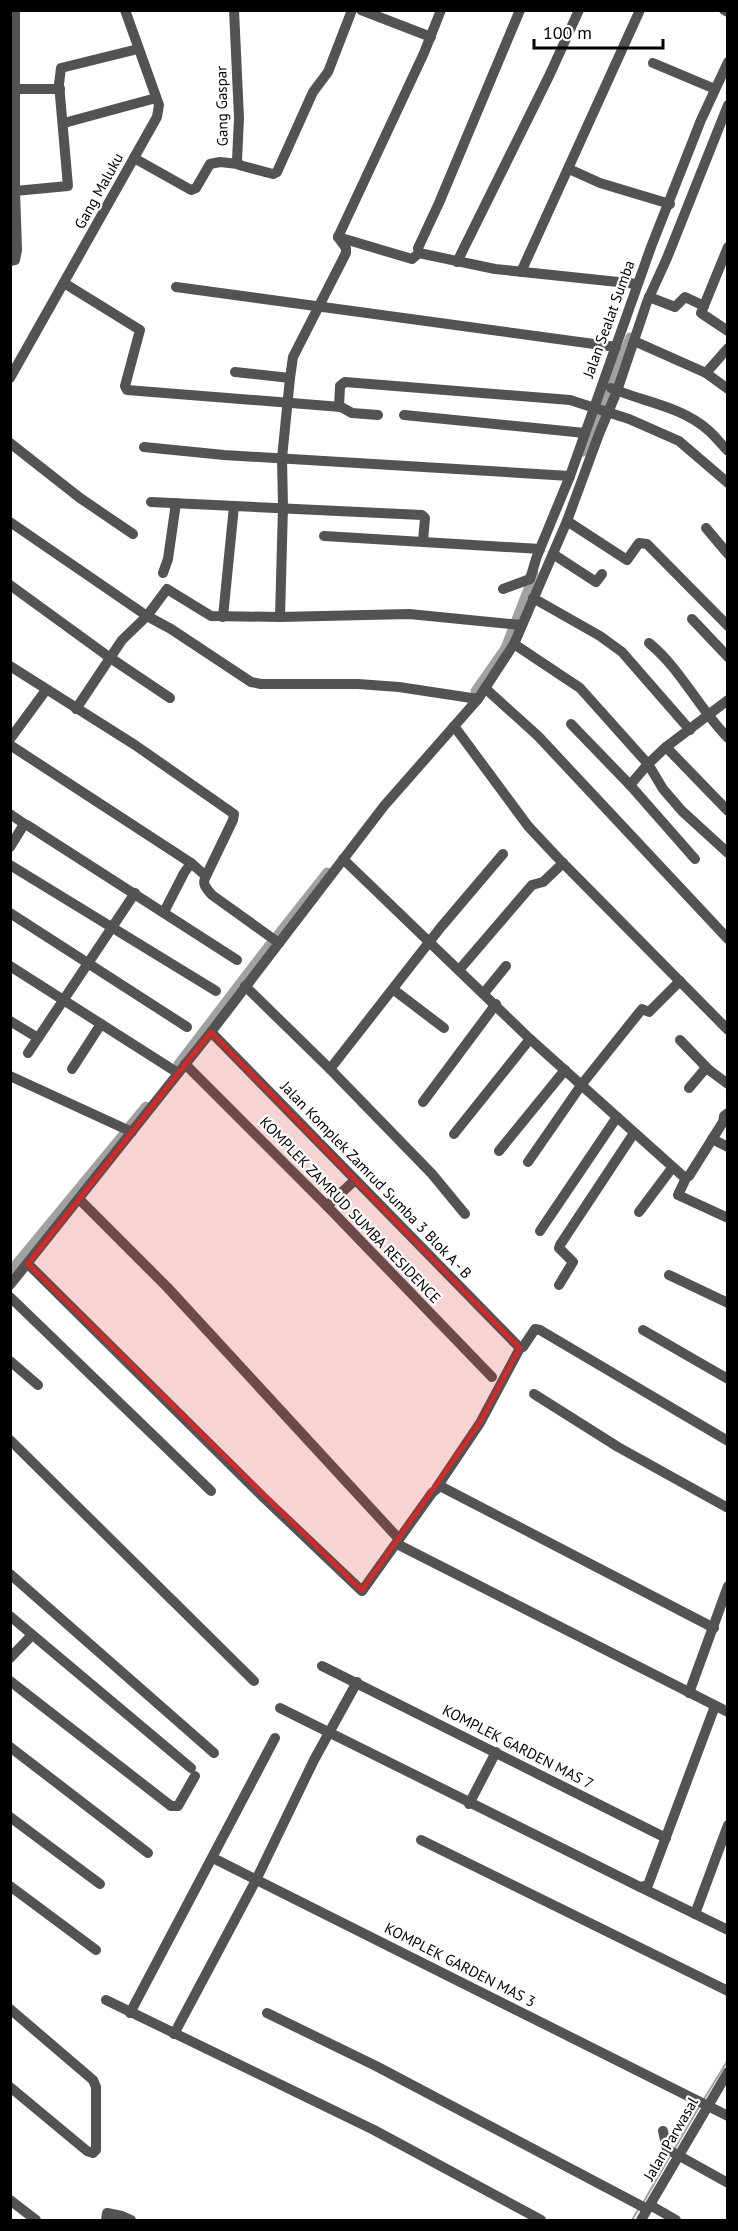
<svg xmlns="http://www.w3.org/2000/svg" width="738" height="2231" font-family="'PT Sans',sans-serif">
<style>
.lines{fill:none;stroke-linecap:round;stroke-linejoin:round}
.stream{stroke:#a1a1a1;stroke-width:2}
.canal{stroke:#a1a1a1;stroke-width:9}
.minor{stroke:#535353;stroke-width:10}
.marked{fill:#d62828;fill-opacity:0.2;stroke:#d62828;stroke-width:4.5;stroke-linejoin:round}
.labels{text-anchor:middle;stroke-width:4.5;stroke-linejoin:round;paint-order:stroke}
.street-label{font-size:15px;fill:#000;stroke:#fff}
</style>
<rect width="100%" height="100%" fill="#fff"/>
<g class="lines">
<g class="stream">
<polyline points="704,2099 728,2060"/>
<polyline points="675,2148 699,2107"/>
<polyline points="643,2203 670,2156"/>
<polyline points="632,2220 638,2210"/>
</g>
<g class="canal">
<polyline points="583,452 630,337"/>
<polyline points="475,691 505,648 534,573"/>
<polyline points="278,934 327,872"/>
<polyline points="178,1064 269,945"/>
<polyline points="130,1125 146,1106"/>
<polyline points="10,1271 124,1133"/>
</g>
<g class="minor">
<polyline points="234,10 239,118 237,160 239,165 273,174 277,172 313,92 328,72 352,10"/>
<polyline points="361,10 431,37"/>
<polyline points="441,10 424,53 338,237 346,248 346,253 293,357 290,378 282,458 283,507 280,617 409,614 521,625"/>
<polyline points="724,10 728,12"/>
<polyline points="653,63 715,89"/>
<polyline points="15,89 60,89"/>
<polyline points="64,123 156,98"/>
<polyline points="134,158 191,190 196,188 210,164 220,162 238,164"/>
<polyline points="569,169 600,183 670,204"/>
<polyline points="15,191 68,186 59,84 61,68 138,49"/>
<polyline points="338,237 412,259 419,253 418,248 439,203 520,10"/>
<polyline points="728,247 701,313 728,331"/>
<polyline points="419,253 495,269 637,284"/>
<polyline points="10,261 15,260 17,250 15,191 15,10"/>
<polyline points="457,262 550,74 579,10"/>
<polyline points="521,272 640,10"/>
<polyline points="64,283 140,330 125,386 127,390 341,407 352,413 378,415"/>
<polyline points="176,287 616,347"/>
<polyline points="649,297 675,307 685,297 704,306"/>
<polyline points="634,341 706,373 728,389"/>
<polyline points="235,372 290,378"/>
<polyline points="706,373 728,348"/>
<polyline points="10,378 157,117 159,105 125,10"/>
<path d="M611,388C643,402 681,406 708,430C715,436 721,444 728,451"/>
<polyline points="339,407 340,386 345,382 570,400 629,419 679,441 728,483"/>
<polyline points="404,415 585,433"/>
<polyline points="10,443 80,498 133,534"/>
<polyline points="144,447 224,455 570,476"/>
<polyline points="151,502 422,515 425,518 423,541"/>
<polyline points="567,521 627,560 639,543 647,544 728,626"/>
<polyline points="10,522 147,616 171,629 251,682 261,684 358,684 399,687 478,699"/>
<polyline points="706,528 728,554"/>
<polyline points="324,536 540,549"/>
<polyline points="553,554 596,582 602,574"/>
<polyline points="163,573 168,559 176,503"/>
<polyline points="530,579 537,556 570,476 651,247 701,120 728,62"/>
<polyline points="10,585 109,657 170,698"/>
<polyline points="503,589 530,579"/>
<polyline points="533,598 600,636 622,652 690,730"/>
<polyline points="223,617 234,506"/>
<polyline points="692,619 728,657"/>
<path d="M649,643C681,669 699,709 728,738"/>
<polyline points="514,644 580,688 648,764 663,789 682,811 728,853"/>
<polyline points="10,666 135,745 234,814 233,820 206,876"/>
<polyline points="486,689 538,736 728,939"/>
<polyline points="76,709 122,640 147,616 167,589 211,616 280,617"/>
<polyline points="571,724 630,785 695,859"/>
<polyline points="454,726 528,826 557,857 728,1030"/>
<polyline points="10,739 46,690"/>
<path d="M10,745L191,863L206,876C201,884 207,889 212,895L279,943"/>
<polyline points="666,747 728,811"/>
<polyline points="630,785 648,764 666,747 728,700"/>
<polyline points="10,814 26,825"/>
<polyline points="10,847 23,826 27,825 237,960"/>
<polyline points="343,859 530,1039 684,1177 689,1176 723,1122 724,1116 728,1113"/>
<polyline points="10,865 216,991"/>
<polyline points="164,912 184,873 191,863"/>
<polyline points="10,913 187,1027"/>
<polyline points="10,966 178,1073"/>
<polyline points="459,970 532,885 543,882 563,863"/>
<polyline points="245,986 330,1069"/>
<polyline points="394,990 444,1028"/>
<polyline points="484,993 506,966"/>
<polyline points="10,1021 38,1038"/>
<polyline points="211,1032 520,1348"/>
<polyline points="680,1040 709,1070 728,1084"/>
<polyline points="28,1053 135,893"/>
<polyline points="185,1064 327,1206 492,1377"/>
<polyline points="72,1069 101,1024"/>
<polyline points="10,1076 132,1132"/>
<polyline points="689,1088 705,1069 709,1070"/>
<polyline points="423,1102 496,1004"/>
<polyline points="454,1134 530,1039"/>
<polyline points="712,1139 728,1147"/>
<polyline points="499,1151 565,1070"/>
<polyline points="528,1162 582,1084 642,1009 649,1012 680,981"/>
<polyline points="686,1178 678,1195 728,1218"/>
<polyline points="79,1199 167,1287 399,1539"/>
<polyline points="327,1206 355,1180"/>
<polyline points="639,1212 672,1168"/>
<polyline points="465,1214 432,1174 330,1069 441,927 503,854"/>
<polyline points="540,1231 617,1117"/>
<polyline points="28,1264 263,1497 362,1591 432,1493 440,1486 714,1628"/>
<polyline points="669,1275 728,1303"/>
<polyline points="10,1285 211,1032 384,806 478,699 514,644 567,521 599,434 617,391 647,302 667,258 728,105"/>
<polyline points="559,1285 573,1262 559,1248 560,1245 634,1133"/>
<polyline points="10,1297 211,1491"/>
<polyline points="643,1330 728,1379"/>
<polyline points="10,1361 38,1385"/>
<polyline points="534,1394 618,1447 728,1508"/>
<polyline points="10,1440 254,1681"/>
<polyline points="437,1487 480,1423 520,1348 523,1347 535,1329 540,1330 728,1441"/>
<polyline points="397,1544 728,1712"/>
<polyline points="10,1574 214,1753"/>
<polyline points="10,1616 191,1768"/>
<polyline points="10,1658 32,1635"/>
<polyline points="322,1666 666,1838"/>
<polyline points="10,1681 171,1806 178,1806 195,1776"/>
<polyline points="689,1693 728,1586"/>
<polyline points="280,1708 640,1887 648,1885 715,1706"/>
<polyline points="10,1747 148,1853"/>
<polyline points="469,1804 496,1752"/>
<polyline points="10,1817 100,1884"/>
<polyline points="421,1840 728,1991"/>
<polyline points="213,1858 728,2116"/>
<polyline points="10,1886 96,1950"/>
<polyline points="640,1887 728,1930"/>
<polyline points="695,1914 728,1825"/>
<polyline points="106,2000 374,2130 541,2220"/>
<polyline points="10,2009 93,2080 96,2087 96,2150 93,2153 87,2151 10,2087"/>
<polyline points="130,2013 275,1738"/>
<polyline points="267,2013 376,2066 647,2209"/>
<polyline points="174,2034 256,1880 314,1760 357,1682"/>
<polyline points="663,2131 667,2149 728,2183"/>
<polyline points="10,2200 36,2220"/>
<polyline points="650,2205 676,2220"/>
<polyline points="106,2220 107,2213 122,2216 131,2220"/>
<polyline points="641,2220 728,2072"/>
</g>
</g>
<path class="marked" d="M211,1032L520,1348L480,1423L362,1591L28,1264Z"/>
<g class="labels">
<g class="street-label">
<text transform="translate(222 106) rotate(-91)" y="5">Gang Gaspar</text>
<text transform="translate(99 191) rotate(-61)" y="5">Gang Maluku</text>
<text transform="translate(609 319) rotate(-70)" y="5">Jalan Sealat Sumba</text>
<text transform="translate(376 1180) rotate(46)" y="5">Jalan Komplek Zamrud Sumba 3 Blok A - B</text>
<text transform="translate(350 1210) rotate(46)" y="5">KOMPLEK ZAMRUD SUMBA RESIDENCE</text>
<text transform="translate(518 1747) rotate(27)" y="5">KOMPLEK GARDEN MAS 7</text>
<text transform="translate(460 1965) rotate(27)" y="5">KOMPLEK GARDEN MAS 3</text>
<text transform="translate(671 2139) rotate(-60)" y="5">Jalan Parwasal</text>
</g>
</g>
<rect width="738" height="2231" fill="none" stroke="#000000" stroke-width="24"/>
<path d="M534 39v9h129v-9" fill="none" stroke="#000000" stroke-width="3"/>
<text x="543" y="39" font-size="18" fill="#000000" stroke="#ffffff" stroke-width="4.5" paint-order="stroke">100 m</text>
</svg>
